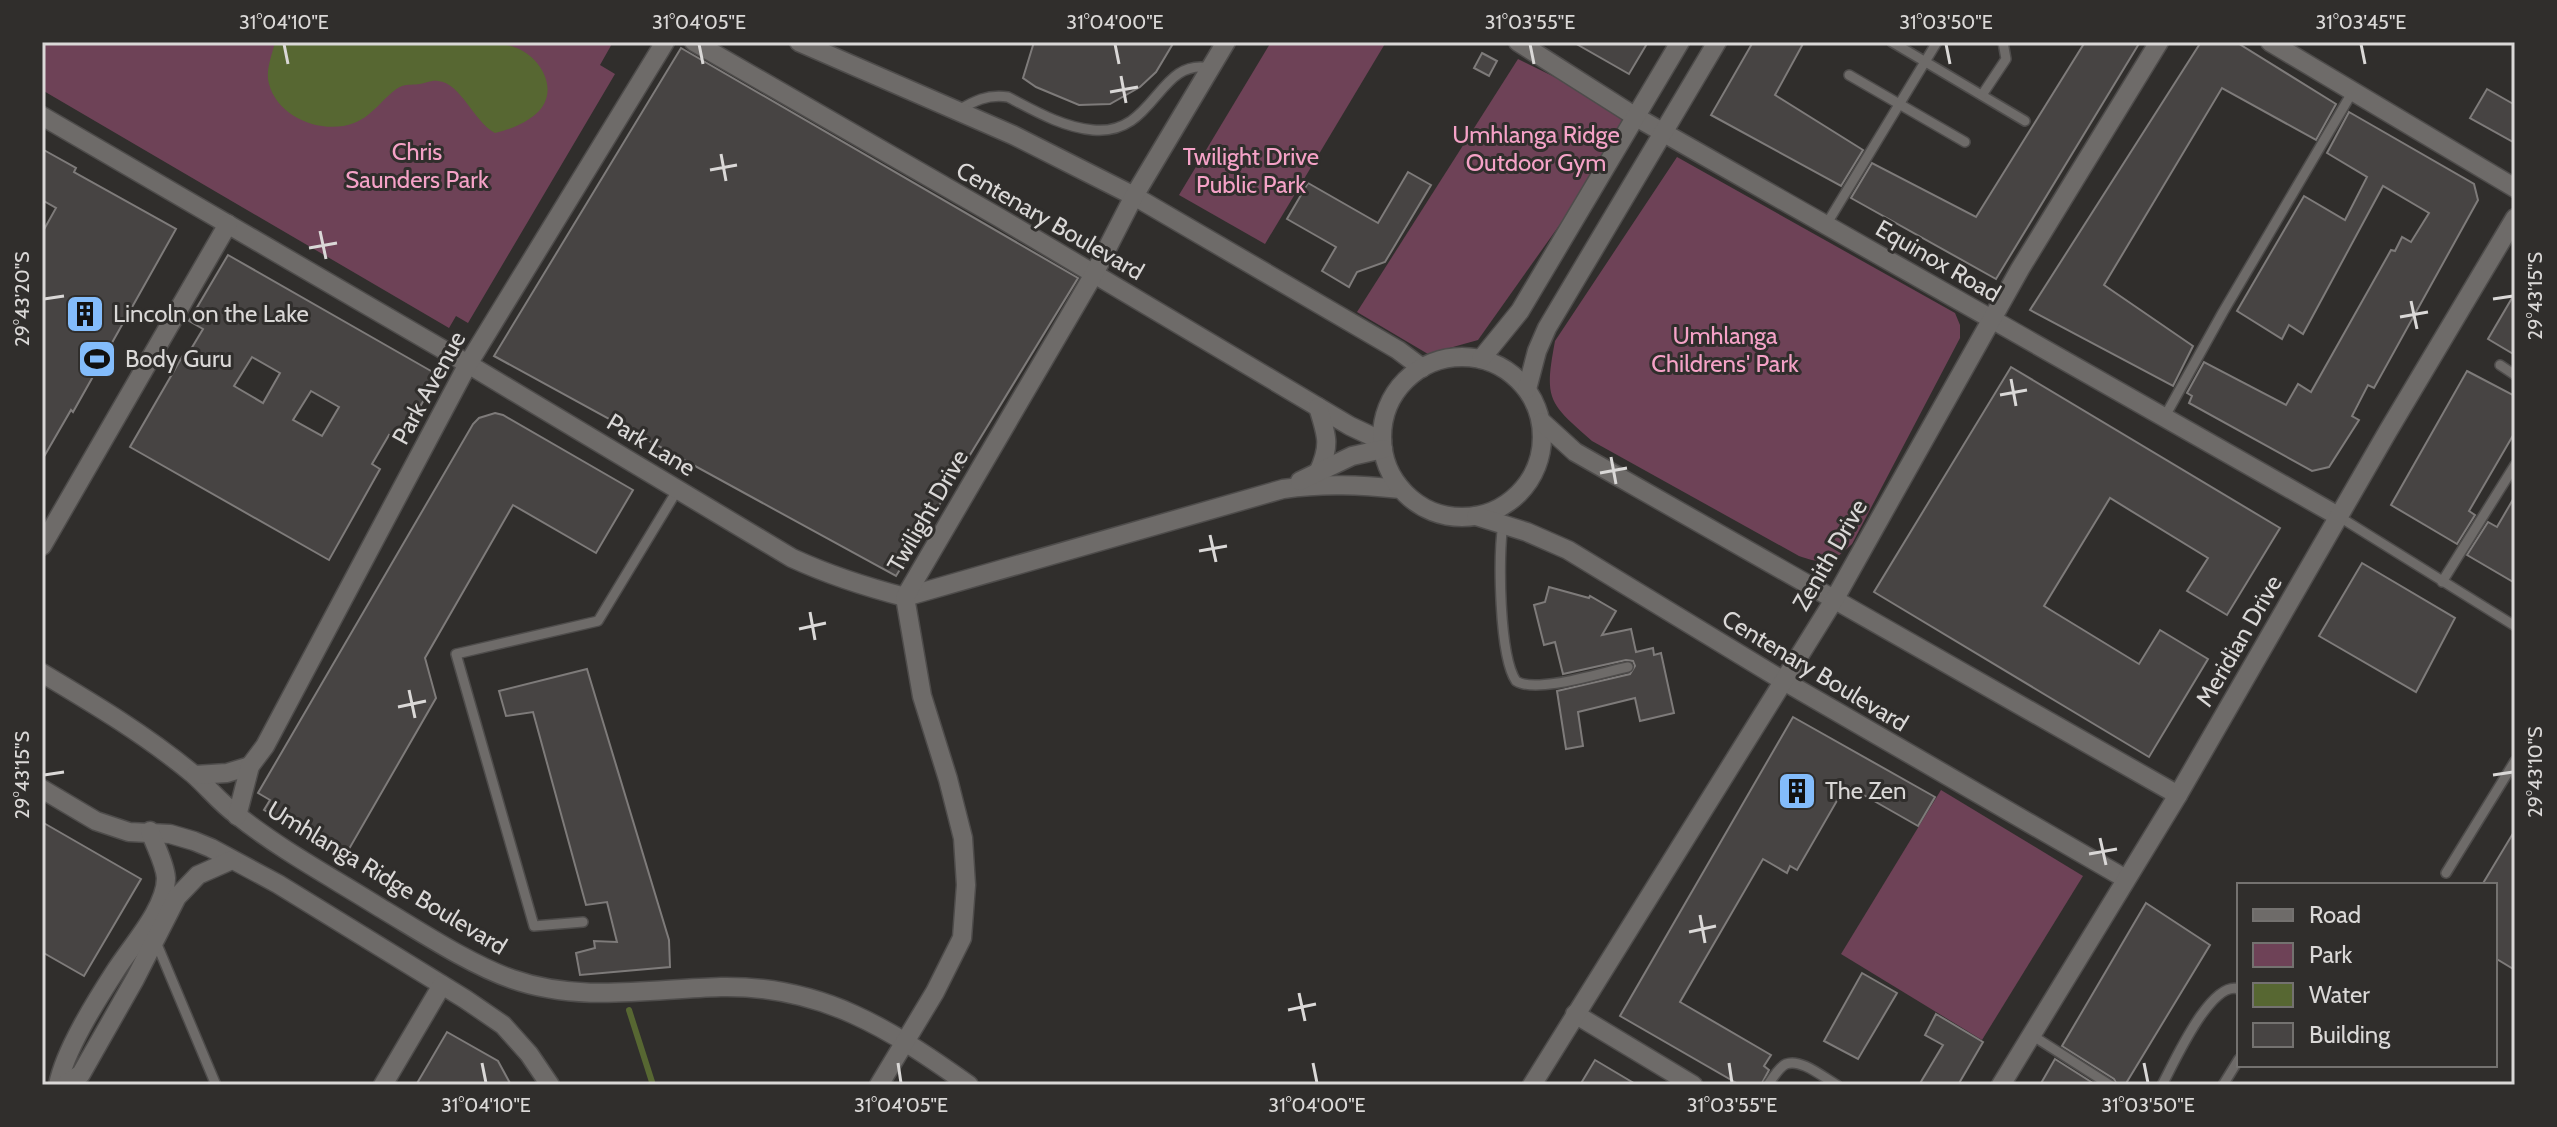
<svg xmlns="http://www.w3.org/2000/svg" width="2557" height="1127" font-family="Cabin,sans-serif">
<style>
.green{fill:#6e4257}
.water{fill:#576732}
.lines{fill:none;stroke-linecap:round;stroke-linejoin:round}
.stream{stroke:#576732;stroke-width:6}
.building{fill:#474443;stroke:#7e7b7a;stroke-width:2;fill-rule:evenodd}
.lane-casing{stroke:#4e4c4b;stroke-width:12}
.street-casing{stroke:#4e4c4b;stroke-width:21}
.lane{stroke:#6e6b69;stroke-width:9}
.street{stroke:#6e6b69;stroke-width:18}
.ticks{fill:none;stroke:#dad8d7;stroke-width:3}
.labels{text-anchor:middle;stroke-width:6;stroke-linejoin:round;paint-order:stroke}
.park-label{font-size:24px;fill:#f5a2c7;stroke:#302e2c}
.street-label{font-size:24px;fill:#dad8d7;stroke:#302e2c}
.poi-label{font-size:24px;fill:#dad8d7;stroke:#302e2c;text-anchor:start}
.neatline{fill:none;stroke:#dad8d7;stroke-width:3}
.ticks-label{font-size:20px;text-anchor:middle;fill:#dad8d7}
</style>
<rect width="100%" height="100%" fill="#302e2c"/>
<g class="green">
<polygon points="42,42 613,42 600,65 615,74 468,323 456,316 449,328 42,90"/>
<polygon points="1271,42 1386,42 1265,244 1179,195"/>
<polygon points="1518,59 1636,117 1478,340 1428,354 1357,312"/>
<path d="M1677,157L1955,313L1960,325V338L1852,544C1831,564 1825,565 1799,556L1592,441C1548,402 1544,400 1555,341Z"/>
<polygon points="1941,790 2083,876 1982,1040 1841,954"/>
</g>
<path class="water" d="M275,42H489C497,44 506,44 514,47C539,55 560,88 539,111C527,123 511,129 495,133C473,121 461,83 438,81C431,80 427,83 420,84C415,85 407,84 402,86C388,91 374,116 354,123C323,135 278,118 269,84C265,71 272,55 275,42Z"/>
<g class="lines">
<polyline class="stream" points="629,1010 653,1085"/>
</g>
<g class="building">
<polygon points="1034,42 1174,42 1156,72 1140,87 1110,104 1079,105 1036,87 1023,78"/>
<polygon points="1573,42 1648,42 1629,74"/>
<polygon points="1753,42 1804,42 1775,95 1863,150 1841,186 1711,115"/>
<polygon points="2085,42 2140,42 1996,279 1851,198 1872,163 1976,217"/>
<polygon points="2201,42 2236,42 2336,104 2316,140 2222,88 2104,285 2193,346 2173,386 2030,310"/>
<polygon points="681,48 1078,278 896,576 494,356"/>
<polygon points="1482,53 1497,61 1489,76 1474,68"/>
<polygon points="2487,89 2515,105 2515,143 2470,118"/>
<polygon points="2349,112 2474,184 2478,200 2374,388 2368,385 2352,416 2359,420 2329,467 2312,471 2189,403 2192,396 2187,393 2204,362 2286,405 2298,384 2311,392 2391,250 2395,251 2402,237 2411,242 2429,213 2383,186 2303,334 2289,325 2282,339 2237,311 2304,196 2345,220 2367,177 2327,153"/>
<polygon points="42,149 76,168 74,172 176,229 73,412 71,410 42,460 42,233 56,208 42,200"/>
<polygon points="1408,172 1431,185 1385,262 1357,272 1349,287 1322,271 1336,247 1287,219 1308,183 1378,223"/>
<path d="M228,255L438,375L400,442L389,435L372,464L380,469L329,560L130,447L182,357L185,359L203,329L189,321ZM252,357L280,373L263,403L234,386ZM311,391L339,407L322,436L293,420Z"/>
<polygon points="2515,293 2515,355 2488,339"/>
<polygon points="2011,367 2280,528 2227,615 2187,591 2208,558 2110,498 2044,606 2139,664 2160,630 2208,659 2149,757 1874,592"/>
<polygon points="2467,371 2515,396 2515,432 2469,511 2475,515 2457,544 2391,505"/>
<polygon points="495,413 503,415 633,490 596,553 513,505 425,658 436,698 345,856 264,810 270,800 258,793 473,424 479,418"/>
<polygon points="2515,496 2515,583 2467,555 2488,522 2497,527"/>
<polygon points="2362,563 2455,618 2416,692 2319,636"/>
<polygon points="1549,587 1589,598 1590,596 1616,611 1602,635 1631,629 1636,652 1653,648 1654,655 1661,653 1674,713 1640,721 1635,698 1578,712 1583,746 1566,749 1557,691 1630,674 1635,666 1633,661 1626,660 1563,674 1555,642 1544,645 1534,605 1545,602"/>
<polygon points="587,669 669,940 670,967 580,975 576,953 595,948 594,941 617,942 607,902 586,905 533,712 506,716 499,691"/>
<polygon points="1793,717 1935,797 1918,826 1846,785 1797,870 1790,866 1787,873 1763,859 1680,1002 1771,1055 1764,1066 1769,1070 1761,1085 1740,1085 1620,1016"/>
<polygon points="42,822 141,879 84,976 42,952"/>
<polygon points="2515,830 2515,970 2495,958 2495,885 2482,885"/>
<polygon points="2146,903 2210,945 2125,1085 2117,1085 2114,1079 2062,1046"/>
<polygon points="1862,973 1897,993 1858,1059 1824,1041"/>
<polygon points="1936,1014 1983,1042 1958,1085 1919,1085 1943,1045 1925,1035"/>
<polygon points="447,1032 498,1061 511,1085 416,1085"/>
<polygon points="2055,1059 2096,1085 2040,1085"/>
<polygon points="1595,1060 1637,1085 1580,1085"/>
</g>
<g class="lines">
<defs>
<g id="lane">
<polyline points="1892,42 2025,121"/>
<polyline points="1849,75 1965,142"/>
<polyline points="1982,95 2006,59 2003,42"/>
<path d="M957,111C974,101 987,94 1008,97C1035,111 1062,127 1093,130C1156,136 1157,57 1210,68"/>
<polyline points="1826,225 1937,42"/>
<polyline points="2500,365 2515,375"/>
<polyline points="2164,418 2223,312 2353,91"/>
<polyline points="2338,516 2515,626"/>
<path d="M1503,524C1498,556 1499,656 1516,681C1536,694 1603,672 1628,667"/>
<polyline points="2442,582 2515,465"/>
<polyline points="2446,873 2515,761"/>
<polyline points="583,922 534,926 456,654 598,621 678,489"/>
<polyline points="156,942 216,1085"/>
<polyline points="2030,1034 2110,1085"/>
<path d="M1768,1085C1772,1079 1779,1067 1786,1064C1801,1058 1824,1078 1837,1085"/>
<path d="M2162,1085C2174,1063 2211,979 2239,989"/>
<polyline points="2223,1085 2239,1059"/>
</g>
<g id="street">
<polyline points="694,42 1000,218 1350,426 1382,441"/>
<polyline points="799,42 1013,135 1134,196 1398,350 1422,368"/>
<polyline points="1518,42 1636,117 2338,516"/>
<polyline points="2270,42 2515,188"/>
<path d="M42,116L468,364L792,558C829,575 866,587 905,597L1283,489C1324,483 1360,485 1401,489"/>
<circle cx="1462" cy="437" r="80"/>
<polyline points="1481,359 1520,311 1680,42"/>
<polyline points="1527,389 1537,351 1547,328 1717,42"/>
<polyline points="1542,422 1575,452 2178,795"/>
<path d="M1318,473C1331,445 1327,436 1318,407"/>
<polyline points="1300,481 1352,456 1383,449"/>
<polyline points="1476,516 1527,532 1568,550 1782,680 2126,879"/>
<polyline points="42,546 228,224"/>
<path d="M42,673C94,704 146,735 193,774C208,787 220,803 237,815C282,851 335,879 384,910C421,932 471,965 512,979C580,1003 650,989 721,987C822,985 890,1029 969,1085"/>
<polyline points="195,775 227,773 250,766"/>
<polyline points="42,789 96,821 129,832 170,834 194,841 211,848 278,884 465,999 503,1025 529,1054 550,1085"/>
<polyline points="237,816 250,766 265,746 468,364 665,42"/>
<polyline points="1575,1014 1693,1085"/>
<path d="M58,1085C65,1050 96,1001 116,970C132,945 166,908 166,878C165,863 155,846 150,831"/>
<polyline points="65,1085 81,1074 135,979 177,897 198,875 232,860"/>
<polyline points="383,1085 442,985"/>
<polyline points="879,1085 935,992 962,938 966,885 963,838 948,779 922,696 905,597 1094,274 1134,196 1226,42"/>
<polyline points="1532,1085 1834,600 2020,269 2159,42"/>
<polyline points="2001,1085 2178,795 2388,431 2515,218"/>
</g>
</defs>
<use href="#lane" class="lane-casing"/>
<use href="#street" class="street-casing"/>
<use href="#lane" class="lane"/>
<use href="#street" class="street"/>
</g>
<path class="ticks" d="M284,44L288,64M699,44L703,64M1115,44L1119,64M1530,44L1534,64M1946,44L1950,64M2361,44L2365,64M1121,76L1126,103M1110,92L1138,87M721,154L726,181M710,170L737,165M320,231L326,259M309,248L337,243M44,299L64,296M2493,299L2513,296M2411,301L2417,329M2400,317L2428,312M2011,379L2016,406M2000,395L2027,390M1611,457L1616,484M1600,473L1627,468M1210,535L1216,562M1199,551L1227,546M810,612L815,640M799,629L826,623M409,690L415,718M398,707L426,701M44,775L64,772M2493,775L2513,772M2100,838L2106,865M2089,854L2117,849M1700,915L1705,943M1689,932L1716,926M1299,993L1305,1021M1288,1010L1316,1004M482,1063L486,1083M898,1063L901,1083M1313,1063L1317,1083M1729,1063L1732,1083M2144,1063L2148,1083"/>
<defs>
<symbol id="building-square" viewBox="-11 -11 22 22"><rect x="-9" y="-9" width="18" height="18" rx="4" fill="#83bcfb" stroke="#302e2c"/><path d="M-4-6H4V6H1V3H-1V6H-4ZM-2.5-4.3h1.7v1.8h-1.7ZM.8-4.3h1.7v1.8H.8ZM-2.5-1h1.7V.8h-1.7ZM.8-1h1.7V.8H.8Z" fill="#111"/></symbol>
<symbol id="stadium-square" viewBox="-11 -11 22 22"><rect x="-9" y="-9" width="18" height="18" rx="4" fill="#83bcfb" stroke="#302e2c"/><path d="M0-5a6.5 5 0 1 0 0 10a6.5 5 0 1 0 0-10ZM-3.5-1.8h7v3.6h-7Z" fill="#111"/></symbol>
</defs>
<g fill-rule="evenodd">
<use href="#building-square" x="63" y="292" width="44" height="44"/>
<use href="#stadium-square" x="75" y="337" width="44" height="44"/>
<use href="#building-square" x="1775" y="769" width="44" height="44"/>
</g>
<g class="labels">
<g class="park-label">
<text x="1536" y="143">Umhlanga Ridge<tspan x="1536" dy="28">Outdoor Gym</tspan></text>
<text x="417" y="160">Chris<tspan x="417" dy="28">Saunders Park</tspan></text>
<text x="1251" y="165">Twilight Drive<tspan x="1251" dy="28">Public Park</tspan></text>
<text x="1725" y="344">Umhlanga<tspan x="1725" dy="28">Childrens' Park</tspan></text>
</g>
<g class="street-label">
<text transform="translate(1050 221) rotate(30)" y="8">Centenary Boulevard</text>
<text transform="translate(1938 261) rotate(30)" y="8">Equinox Road</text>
<text transform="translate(429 388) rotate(-61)" y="8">Park Avenue</text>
<text transform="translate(651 445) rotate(31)" y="8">Park Lane</text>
<text transform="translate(928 511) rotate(-60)" y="8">Twilight Drive</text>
<text transform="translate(1830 555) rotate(-60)" y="8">Zenith Drive</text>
<text transform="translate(2239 641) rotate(-60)" y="8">Meridian Drive</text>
<text transform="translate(1815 671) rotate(31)" y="8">Centenary Boulevard</text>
<text transform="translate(387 878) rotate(31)" y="8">Umhlanga Ridge Boulevard</text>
</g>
<g class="poi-label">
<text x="113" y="322">Lincoln on the Lake</text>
<text x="125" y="367">Body Guru</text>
<text x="1825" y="799">The Zen</text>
</g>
</g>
<rect width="2557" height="1127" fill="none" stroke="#302e2c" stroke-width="88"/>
<rect x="2237" y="883" width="260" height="184" fill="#302e2c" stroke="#747270" stroke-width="2"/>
<rect x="2253" y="909" width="40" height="12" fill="#6e6b69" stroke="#747270" stroke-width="2"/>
<text x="2309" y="923" font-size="24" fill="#dad8d7">Road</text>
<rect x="2253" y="943" width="40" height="24" fill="#6e4257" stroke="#747270" stroke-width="2"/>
<text x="2309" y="963" font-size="24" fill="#dad8d7">Park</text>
<rect x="2253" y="983" width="40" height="24" fill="#576732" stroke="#747270" stroke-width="2"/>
<text x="2309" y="1003" font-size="24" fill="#dad8d7">Water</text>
<rect x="2253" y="1023" width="40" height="24" fill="#474443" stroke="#747270" stroke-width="2"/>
<text x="2309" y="1043" font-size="24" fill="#dad8d7">Building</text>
<rect x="44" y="44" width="2469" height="1039" class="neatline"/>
<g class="ticks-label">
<text x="284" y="29">31°04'10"E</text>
<text x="699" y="29">31°04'05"E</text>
<text x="1115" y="29">31°04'00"E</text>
<text x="1530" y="29">31°03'55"E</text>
<text x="1946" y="29">31°03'50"E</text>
<text x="2361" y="29">31°03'45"E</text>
<text transform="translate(2535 296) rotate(-90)" y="7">29°43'15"S</text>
<text transform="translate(22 299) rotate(-90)" y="7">29°43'20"S</text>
<text transform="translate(2535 772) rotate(-90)" y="7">29°43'10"S</text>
<text transform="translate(22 775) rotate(-90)" y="7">29°43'15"S</text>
<text x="486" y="1112">31°04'10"E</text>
<text x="901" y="1112">31°04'05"E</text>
<text x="1317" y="1112">31°04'00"E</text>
<text x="1732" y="1112">31°03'55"E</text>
<text x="2148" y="1112">31°03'50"E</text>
</g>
</svg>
